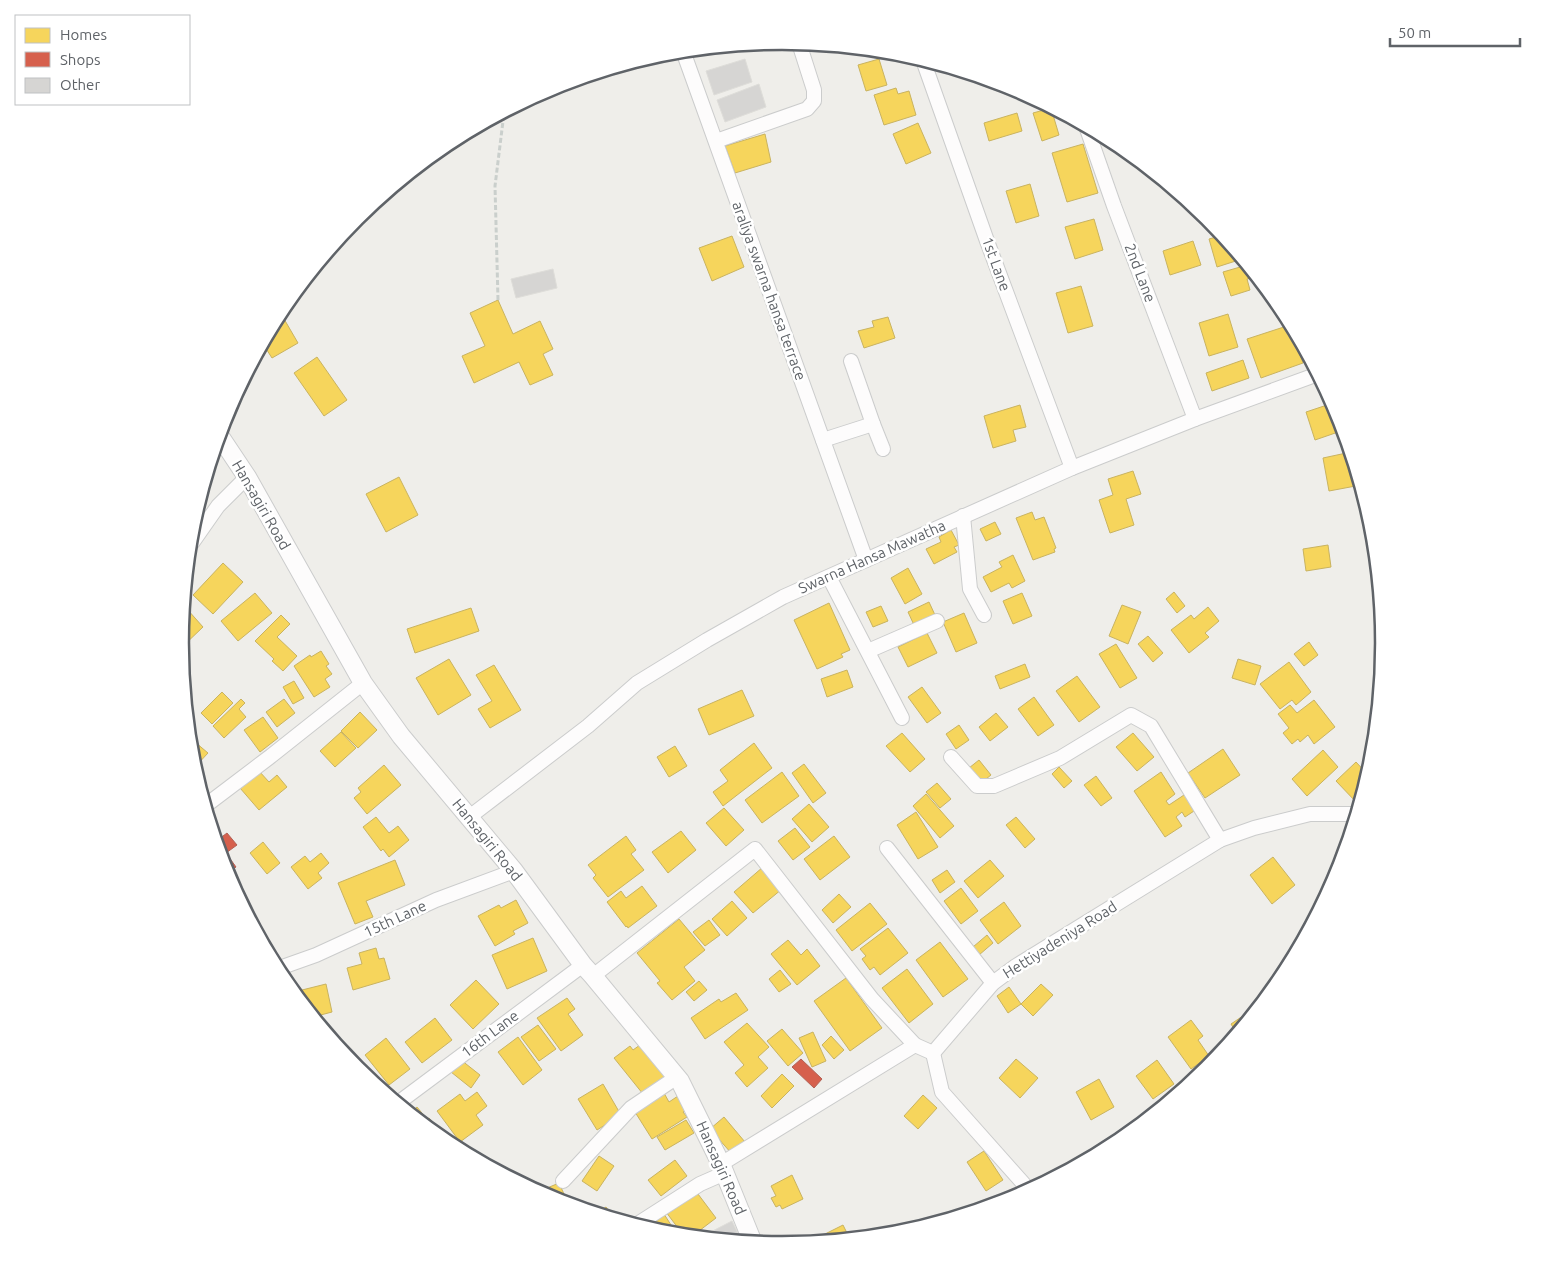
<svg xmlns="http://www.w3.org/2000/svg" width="1565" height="1287" font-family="Ubuntu,sans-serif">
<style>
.homes{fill:#f6d55c;stroke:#c9b360}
.shops{fill:#d6604d;stroke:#b26155}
.building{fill:#d6d5d3;stroke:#deddd9}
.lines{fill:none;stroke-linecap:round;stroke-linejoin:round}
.minor-casing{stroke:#cbcccc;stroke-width:16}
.tertiary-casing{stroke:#cbcccc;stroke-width:20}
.path{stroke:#cacfcc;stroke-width:3;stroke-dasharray:5 2.5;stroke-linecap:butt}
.minor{stroke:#fdfcfc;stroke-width:14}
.tertiary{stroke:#fdfcfc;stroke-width:18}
.labels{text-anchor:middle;stroke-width:5;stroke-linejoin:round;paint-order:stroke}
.street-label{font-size:15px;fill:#5f6368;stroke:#fff}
.rim{fill:none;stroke:#5f6368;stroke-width:2.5}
</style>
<rect width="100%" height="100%" fill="#efeeea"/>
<g class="homes">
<polygon points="676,52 677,54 638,68 635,62 665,53"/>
<polygon points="879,59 887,85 866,91 858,65"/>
<polygon points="896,88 898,94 909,91 916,115 884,125 874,95"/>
<polygon points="1051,108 1059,135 1042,141 1033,113"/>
<polygon points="1017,113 1022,131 989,141 984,123"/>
<polygon points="918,123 931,153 906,164 893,134"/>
<polygon points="765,134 771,162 735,173 725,146"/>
<polygon points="1083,144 1098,193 1067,202 1052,153"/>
<polygon points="1030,184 1039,216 1016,223 1006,191"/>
<polygon points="1202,212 1209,218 1212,221 1205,223"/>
<polygon points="1094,219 1103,250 1075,259 1065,227"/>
<polygon points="1223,235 1242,259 1217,267 1209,239"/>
<polygon points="732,236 744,267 712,281 699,248"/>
<polygon points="1193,241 1201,265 1170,275 1163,251"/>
<polygon points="1247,265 1253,272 1254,277 1247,279 1250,290 1231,296 1223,272"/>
<polygon points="1081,286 1093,326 1068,333 1056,293"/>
<polygon points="498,300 513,334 540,321 553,349 543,354 553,375 530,385 519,362 474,383 462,356 485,346 470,313"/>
<polygon points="280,312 298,343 272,358 263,344"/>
<polygon points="1228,314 1238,347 1209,356 1199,323"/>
<polygon points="888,317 895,338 864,348 858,331 874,327 872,321"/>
<polygon points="1290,325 1303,363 1261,378 1247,339"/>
<polygon points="317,357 347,400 324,416 294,373"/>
<polygon points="1243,360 1249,378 1212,391 1206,373"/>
<polygon points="1333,403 1339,413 1344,430 1315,440 1306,412"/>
<polygon points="1020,405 1026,427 1013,430 1016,441 993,448 984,416"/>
<polygon points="1351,452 1361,485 1329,491 1323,458"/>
<polygon points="1133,471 1141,494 1126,499 1134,525 1110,533 1099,500 1113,495 1108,479"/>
<polygon points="399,477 418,515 386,532 366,494"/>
<polygon points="198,506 204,513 192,524"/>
<polygon points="1032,512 1035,520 1044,517 1056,548 1054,549 1055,552 1033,560 1016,518"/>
<polygon points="995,522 1001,534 986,541 980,529"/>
<polygon points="951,530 959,545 954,547 957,552 934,564 926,549 941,542 939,537"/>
<polygon points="1328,545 1331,567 1306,571 1303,549"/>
<polygon points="1013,555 1025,581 1012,588 1009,583 991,592 983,577 1002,567 999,562"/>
<polygon points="223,563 243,582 213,614 193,595"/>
<polygon points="908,568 922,594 905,604 891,578"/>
<polygon points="1174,592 1185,606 1177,613 1166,599"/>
<polygon points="255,593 272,613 238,641 221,621"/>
<polygon points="1022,593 1032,616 1013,624 1003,601"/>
<polygon points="929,602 935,615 914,625 908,612"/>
<polygon points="829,603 850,650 841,654 843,657 817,669 794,620"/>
<polygon points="1122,605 1141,612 1128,644 1109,636"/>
<polygon points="881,606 888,621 873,627 866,612"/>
<polygon points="1208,607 1219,621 1205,633 1209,637 1189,653 1171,630 1191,615 1194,619"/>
<polygon points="471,608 479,631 415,653 407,629"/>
<polygon points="187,609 203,627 181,648 183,612"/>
<polygon points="964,613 977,643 956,652 943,622"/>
<polygon points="281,615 290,624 277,637 297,656 283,671 272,661 274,659 255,641"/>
<polygon points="927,633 937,653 908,667 898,647"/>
<polygon points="1148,636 1163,653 1153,662 1138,644"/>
<polygon points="1309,642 1318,655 1304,666 1294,654"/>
<polygon points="1116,644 1137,678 1120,688 1099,654"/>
<polygon points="321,651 329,664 326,666 332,674 325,679 330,687 314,697 294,666 310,655 311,657"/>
<polygon points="449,659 471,695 438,715 416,678"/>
<polygon points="1238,659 1261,666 1255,685 1232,678"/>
<polygon points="1289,662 1311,692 1296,705 1292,700 1280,709 1260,684"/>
<polygon points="1025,664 1030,677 1000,689 995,676"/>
<polygon points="494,665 521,710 490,728 478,709 492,701 476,675"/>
<polygon points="847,670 853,687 827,697 821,679"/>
<polygon points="1077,676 1100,707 1079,722 1056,691"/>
<polygon points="294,681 304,698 293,704 283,687"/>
<polygon points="922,687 941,713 927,723 908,697"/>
<polygon points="742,690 754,716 709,735 698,709"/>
<polygon points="222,692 233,703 212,724 201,713"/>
<polygon points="1034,697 1054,725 1038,736 1018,709"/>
<polygon points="241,699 245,703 239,709 246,717 224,738 213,726"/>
<polygon points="284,699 295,713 277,727 266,712"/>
<polygon points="1314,700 1335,727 1314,744 1308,735 1300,742 1298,739 1292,744 1283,733 1289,728 1278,714 1290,705 1297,713"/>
<polygon points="360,712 377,730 358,748 341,731"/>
<polygon points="996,713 1008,727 990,741 979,727"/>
<polygon points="263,717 278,738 260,752 244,730"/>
<polygon points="959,725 969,740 956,749 946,734"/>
<polygon points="341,732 356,748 335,767 320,751"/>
<polygon points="902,733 925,759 910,772 886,746"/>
<polygon points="1133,733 1154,757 1137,771 1116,747"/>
<polygon points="189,737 208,753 194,768 192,761"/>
<polygon points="754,743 772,768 723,806 713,792 728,781 720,770"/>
<polygon points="675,746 687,766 669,777 657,757"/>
<polygon points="1223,749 1240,775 1205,798 1188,773"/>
<polygon points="1323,750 1338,767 1307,796 1292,779"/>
<polygon points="979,760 991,775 981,783 969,768"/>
<polygon points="1356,762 1369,776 1362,798 1357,803 1336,781"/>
<polygon points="804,764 826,793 813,803 792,773"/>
<polygon points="384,765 401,785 367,814 354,798 361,792 358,788"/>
<polygon points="1059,767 1072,781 1064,788 1052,774"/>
<polygon points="259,771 269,782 277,775 287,787 259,810 240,788"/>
<polygon points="782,772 799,796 762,823 745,800"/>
<polygon points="1161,772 1175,794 1166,801 1169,805 1187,793 1197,809 1185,817 1182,812 1176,817 1182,826 1165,837 1134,791"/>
<polygon points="1096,776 1112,798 1101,806 1084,785"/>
<polygon points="937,783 951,799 940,808 926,792"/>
<polygon points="926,794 954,826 940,838 913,806"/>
<polygon points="809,804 829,827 812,842 792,819"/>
<polygon points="724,808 744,830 726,846 706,823"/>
<polygon points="916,812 938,847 918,859 897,825"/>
<polygon points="376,817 389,833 398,826 409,840 389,857 383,849 381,851 363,827"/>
<polygon points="1016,817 1035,839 1025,848 1006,825"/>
<polygon points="795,828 810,847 793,860 778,841"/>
<polygon points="681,831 696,850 668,873 652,852"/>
<polygon points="626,836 636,850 631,854 644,870 608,897 593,878 596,875 588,865"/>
<polygon points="834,836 850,857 820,880 804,859"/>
<polygon points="263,842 280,863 267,874 250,853"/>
<polygon points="321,853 329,863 318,873 322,878 308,889 291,867 305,856 310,862"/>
<polygon points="1273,857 1295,885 1272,904 1250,875"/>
<polygon points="395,860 405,885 366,901 373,917 355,924 338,883"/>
<polygon points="990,860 1004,876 978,898 964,881"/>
<polygon points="763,867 782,889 753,913 734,892"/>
<polygon points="947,870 955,882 940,893 932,880"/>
<polygon points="642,886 657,906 628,928 627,926 626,927 607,902 621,891 626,898"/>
<polygon points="961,888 978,911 961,924 944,901"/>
<polygon points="839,894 851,907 833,923 822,910"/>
<polygon points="516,900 528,923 513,931 515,934 495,946 478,916 499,905 501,908"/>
<polygon points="732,901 747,918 727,936 712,919"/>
<polygon points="1004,902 1021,926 998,944 980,920"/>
<polygon points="870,903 887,924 852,951 836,930"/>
<polygon points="679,919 705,950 684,967 695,981 672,1000 657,983 660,981 637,953"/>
<polygon points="709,920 720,935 705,946 693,932"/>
<polygon points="888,928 908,953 880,975 874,967 870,970 862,959 866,956 860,949"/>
<polygon points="987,935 993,943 979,955 973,947"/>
<polygon points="533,938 547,971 507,989 492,955"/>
<polygon points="788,940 801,955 807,949 820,966 797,985 771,954"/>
<polygon points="940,942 968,979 943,997 916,960"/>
<polygon points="376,948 379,959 384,958 390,979 353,990 347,968 362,964 359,953"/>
<polygon points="907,969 933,1004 909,1023 882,988"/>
<polygon points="780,970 791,984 779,992 769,979"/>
<polygon points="846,978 882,1028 850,1051 814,1001"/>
<polygon points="476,980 499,1004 473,1029 450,1005"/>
<polygon points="699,981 707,990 694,1001 686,992"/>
<polygon points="326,984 332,1012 313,1017 306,1008 302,990"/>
<polygon points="1041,984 1053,995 1033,1016 1021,1004"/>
<polygon points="1009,987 1021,1004 1008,1013 997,996"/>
<polygon points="736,993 748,1010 705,1039 691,1018 719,999 721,1002"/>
<polygon points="567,998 575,1009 568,1014 583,1035 561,1051 537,1018"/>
<polygon points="1256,1007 1257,1009 1237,1034 1231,1024"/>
<polygon points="435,1018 452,1040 422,1063 405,1042"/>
<polygon points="1191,1020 1203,1036 1198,1040 1209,1056 1191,1069 1168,1037"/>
<polygon points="747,1023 769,1047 758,1057 768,1068 747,1087 735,1073 744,1065 724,1042"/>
<polygon points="538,1025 556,1049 539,1061 521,1037"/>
<polygon points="782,1029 803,1053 788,1066 767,1041"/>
<polygon points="813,1032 826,1061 812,1067 799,1038"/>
<polygon points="831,1036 844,1050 834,1059 822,1045"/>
<polygon points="518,1037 542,1070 523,1085 498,1052"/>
<polygon points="386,1038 410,1069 389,1085 365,1055"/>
<polygon points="640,1045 671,1075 643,1094 614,1058 630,1046 633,1050"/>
<polygon points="1016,1059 1038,1078 1020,1098 999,1078"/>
<polygon points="461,1060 480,1075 471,1088 451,1072"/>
<polygon points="1157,1060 1174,1084 1153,1099 1136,1076"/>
<polygon points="782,1074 794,1086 772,1108 761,1096"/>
<polygon points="1099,1079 1114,1107 1091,1120 1076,1092"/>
<polygon points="603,1084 621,1115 597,1130 578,1099"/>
<polygon points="477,1092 487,1106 476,1115 483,1125 460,1142 437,1111 460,1094 465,1101"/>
<polygon points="664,1093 669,1102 678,1096 687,1110 683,1112 687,1117 652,1139 635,1112"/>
<polygon points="923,1095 937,1108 918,1129 904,1116"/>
<polygon points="417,1107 426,1118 421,1122 410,1113"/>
<polygon points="724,1117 745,1142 732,1154 710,1129"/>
<polygon points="429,1118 451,1146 422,1123"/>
<polygon points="686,1120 694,1133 665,1150 657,1137"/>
<polygon points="984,1151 1003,1180 986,1191 967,1162"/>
<polygon points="599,1156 614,1166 597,1191 582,1181"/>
<polygon points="675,1160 687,1176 661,1196 648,1180"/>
<polygon points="792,1175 803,1199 782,1209 780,1205 776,1207 771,1198 776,1196 771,1186"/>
<polygon points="559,1183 569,1205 552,1200 541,1194 540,1191"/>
<polygon points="695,1190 716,1218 691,1237 684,1236 666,1212"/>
<polygon points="606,1207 615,1219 597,1213"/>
<polygon points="662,1211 673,1228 664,1234 636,1225"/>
<polygon points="961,1213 962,1215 949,1219 948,1216"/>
<polygon points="843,1225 850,1239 826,1241 823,1235"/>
</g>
<g class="shops">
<polygon points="198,782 206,782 205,802 204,802"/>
<polygon points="214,833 219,839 227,833 237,845 226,853 236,867 226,874"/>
<polygon points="801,1059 822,1079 814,1088 792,1067"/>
</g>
<g class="building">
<polygon points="745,59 752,82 714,95 706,71"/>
<polygon points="759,84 766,107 725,122 717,100"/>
<polygon points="553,269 557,288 516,298 511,279"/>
<polygon points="732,1221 742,1242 699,1238"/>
</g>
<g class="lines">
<defs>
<g id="minor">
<polyline points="683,51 866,560"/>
<polyline points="923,60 987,241 1072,468"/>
<polyline points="1086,126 1114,206 1195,419"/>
<polyline points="716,141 807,109 814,101 814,90 799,43"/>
<polyline points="873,424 883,449"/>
<polyline points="823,440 873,424 851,361"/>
<polyline points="963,516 970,589 984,615"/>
<polyline points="190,546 218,506 247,477"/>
<polyline points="829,577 902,718"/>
<polyline points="868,651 937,621"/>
<polyline points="951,757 977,786 994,786 1060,758 1131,715 1151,726 1220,840"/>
<polyline points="205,806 271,756 363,683"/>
<polyline points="468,818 588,726 637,683 707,640 783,597 1072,468 1195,419 1318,374"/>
<polyline points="887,848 993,983"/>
<polyline points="278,971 285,966 316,955 436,900 514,871"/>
<polyline points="593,976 755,849 872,999 915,1045"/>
<polyline points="933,1053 942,1092 1030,1191"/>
<polyline points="398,1103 583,965"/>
<polyline points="721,1164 915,1045 933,1053 993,983 1016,966 1220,840 1254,828 1310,814 1357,814"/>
<polyline points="563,1181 631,1108 677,1077"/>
<polyline points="636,1225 700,1184 725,1173"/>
</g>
<polyline id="tertiary" points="219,435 247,477 363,683 401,736 514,871 583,965 593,976 680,1081 721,1164 753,1243"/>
</defs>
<use href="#minor" class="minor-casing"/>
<use href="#tertiary" class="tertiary-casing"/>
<polyline class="path" points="498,300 495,186 504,113"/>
<use href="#minor" class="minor"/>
<use href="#tertiary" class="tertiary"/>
</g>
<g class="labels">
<g class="street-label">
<text transform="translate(996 264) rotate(70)" y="5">1st Lane</text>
<text transform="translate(1140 273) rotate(69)" y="5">2nd Lane</text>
<text transform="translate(769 291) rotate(70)" y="5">araliya swarna hansa terrace</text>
<text transform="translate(261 505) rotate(60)" y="5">Hansagiri Road</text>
<text transform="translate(872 557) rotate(-24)" y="5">Swarna Hansa Mawatha</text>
<text transform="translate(487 840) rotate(51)" y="5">Hansagiri Road</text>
<text transform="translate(395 919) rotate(-25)" y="5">15th Lane</text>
<text transform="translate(1060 940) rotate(-32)" y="5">Hettiyadeniya Road</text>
<text transform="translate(490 1034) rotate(-37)" y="5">16th Lane</text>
<text transform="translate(721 1168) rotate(66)" y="5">Hansagiri Road</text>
</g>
</g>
<path d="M0 0H1565V1287H0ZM189 643a593 593 0 1 1 1186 0a593 593 0 1 1-1186 0Z" fill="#fff" fill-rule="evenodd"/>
<path class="rim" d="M189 643a593 593 0 1 1 1186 0a593 593 0 1 1-1186 0Z"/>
<rect x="15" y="15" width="175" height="90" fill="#ffffff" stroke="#bfc1c3"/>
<rect x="25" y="28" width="25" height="15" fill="#f6d55c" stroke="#bfc1c3"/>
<text x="60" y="40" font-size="15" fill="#5f6368">Homes</text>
<rect x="25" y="52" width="25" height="15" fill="#d6604d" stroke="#bfc1c3"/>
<text x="60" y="65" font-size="15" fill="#5f6368">Shops</text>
<rect x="25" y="78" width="25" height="15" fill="#d6d5d3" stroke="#bfc1c3"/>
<text x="60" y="90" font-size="15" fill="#5f6368">Other</text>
<path d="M1390 38v8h130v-8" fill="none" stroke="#5f6368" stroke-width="2.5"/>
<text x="1398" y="38" font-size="15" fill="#5f6368" stroke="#ffffff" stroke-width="4" paint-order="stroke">50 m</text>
</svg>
